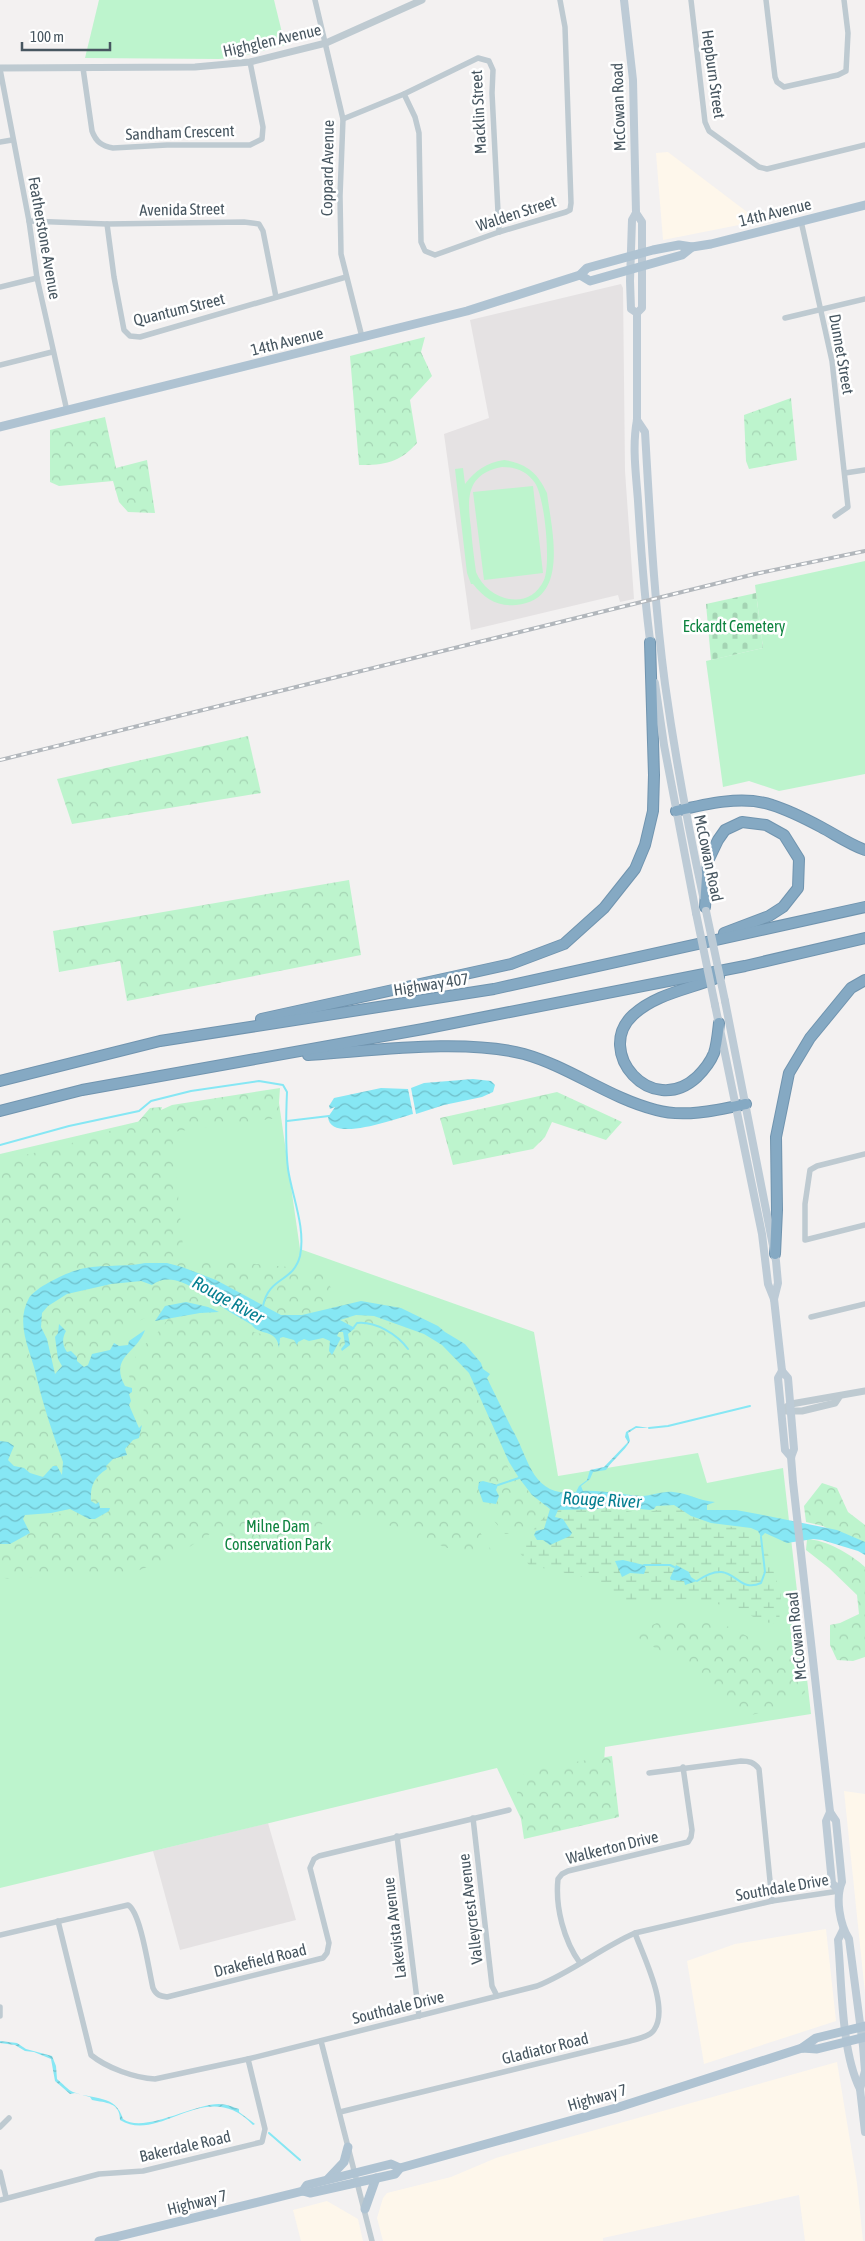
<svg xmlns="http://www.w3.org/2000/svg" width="865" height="2241" font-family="'Asap Condensed',sans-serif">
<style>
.commercial{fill:#fef7eb}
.education{fill:#e5e2e3}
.green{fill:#bdf4cd;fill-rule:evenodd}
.forest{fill:url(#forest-crowns)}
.wetland{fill:url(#wetland-marsh)}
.cemetery{fill:url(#cemetery-stones)}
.water{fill:url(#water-waves)}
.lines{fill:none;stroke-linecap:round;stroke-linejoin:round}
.stream{stroke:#86e7f4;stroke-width:2}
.motorway-casing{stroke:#7094af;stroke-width:12}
.minor{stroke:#becad1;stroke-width:5.5}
.tertiary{stroke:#becad1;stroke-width:7}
.secondary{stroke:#bdcbd6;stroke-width:8}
.primary{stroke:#afc3d2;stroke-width:9}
.motorway{stroke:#85a9c3;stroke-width:10}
.rail-casing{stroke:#b2b7bc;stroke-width:4}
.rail{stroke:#fff;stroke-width:2;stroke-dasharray:5.5;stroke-linecap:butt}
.secondary-bridge{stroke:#bdcbd6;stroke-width:8}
.labels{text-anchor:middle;stroke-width:5;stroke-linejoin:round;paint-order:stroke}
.street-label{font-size:16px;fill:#475660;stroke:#fff}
.park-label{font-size:16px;fill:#0f8440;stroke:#fff}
.water-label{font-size:18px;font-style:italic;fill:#047e90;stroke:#fff}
</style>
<defs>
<pattern id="forest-crowns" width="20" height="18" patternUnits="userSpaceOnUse" patternTransform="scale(1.25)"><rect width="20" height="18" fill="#bdf4cd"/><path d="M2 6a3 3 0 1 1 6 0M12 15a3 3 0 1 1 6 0" fill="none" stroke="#a4d3b3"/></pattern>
<pattern id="wetland-marsh" width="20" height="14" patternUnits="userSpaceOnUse" patternTransform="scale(1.25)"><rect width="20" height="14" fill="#bdf4cd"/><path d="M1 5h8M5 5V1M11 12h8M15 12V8" fill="none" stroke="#a4d3b3"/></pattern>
<pattern id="cemetery-stones" width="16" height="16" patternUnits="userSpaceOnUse" patternTransform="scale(1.25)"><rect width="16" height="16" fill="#bdf4cd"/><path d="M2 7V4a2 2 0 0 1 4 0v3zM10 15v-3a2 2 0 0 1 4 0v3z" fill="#a4d3b3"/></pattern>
<pattern id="water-waves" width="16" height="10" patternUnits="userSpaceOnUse" patternTransform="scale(1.25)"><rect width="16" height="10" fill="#86e7f4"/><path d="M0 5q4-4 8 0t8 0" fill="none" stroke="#6fbec9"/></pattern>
</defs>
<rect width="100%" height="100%" fill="#f3f1f1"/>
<g class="commercial">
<polygon points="668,152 759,221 663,240 656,153"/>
<polygon points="844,1791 865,1794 865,1993"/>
<polygon points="826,1929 836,2021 704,2064 687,1961 735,1944"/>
<polygon points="837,2062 857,2183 863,2241 805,2241 799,2195 603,2238 603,2241 383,2241 377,2218 383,2198 387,2193 451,2177 496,2158"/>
<polygon points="327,2201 358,2219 363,2241 301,2241 293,2210"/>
</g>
<g class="education">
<polygon points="621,284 623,288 625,471 634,599 620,602 618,595 471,630 444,434 489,418 470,320"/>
<polygon points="268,1823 296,1920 180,1950 153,1851"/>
</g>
<g class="green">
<polygon points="99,0 274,0 285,45 238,57 219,59 85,58"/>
<path d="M504,460C526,463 538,473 547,493C551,527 571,601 516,605C497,607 484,598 473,584H471L467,573L455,469L463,468L465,484C476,470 486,463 504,460ZM502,467C515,467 527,471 535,483C545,498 551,564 544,580C529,613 487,600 476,572C474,557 472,543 471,528C467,498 466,474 502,467Z"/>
<polygon points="533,486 543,573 484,580 473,492"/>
<polygon points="865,561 865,774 779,791 749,781 723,787 706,661 763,648 755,585"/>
<polygon points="277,1089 300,1249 534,1332 558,1476 698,1453 707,1483 783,1468 811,1714 605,1747 601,1811 525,1827 497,1768 0,1888 0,1154"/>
</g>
<g class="forest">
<path d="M425,337L421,352L432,376L410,400L417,443C399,463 385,465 359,465L350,356Z"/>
<polygon points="791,398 797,460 749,469 746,461 744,415"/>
<polygon points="105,417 116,468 147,460 155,513 128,512 119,502 113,481 59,486 50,482 50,430"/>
<polygon points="248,736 261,793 72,824 57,779"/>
<polygon points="349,880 361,955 127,1001 120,961 59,972 53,931"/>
<path d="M280,1088L278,1118L172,1132L184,1257L320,1270L341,1304L294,1322L278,1321L211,1280L74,1274C44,1283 31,1289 18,1318L52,1432L58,1473L35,1483L17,1456L0,1450V1160L53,1149L138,1122L150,1108L162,1107L161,1110L172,1105Z"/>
<polygon points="557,1092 622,1122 606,1140 552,1122 545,1137 533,1149 453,1165 440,1118"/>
<path d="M125,1274L182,1282L233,1318L244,1329L275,1338L295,1340L331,1331L347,1319L357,1317L384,1321L411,1329L424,1336L441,1348L461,1367L471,1382L491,1432L511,1473L539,1502L559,1503L525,1533L505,1534L479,1503L470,1516L493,1553L447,1548L363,1515L341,1517L288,1537L243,1544L221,1527L175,1556L127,1575L43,1576L14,1580L0,1577V1551L17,1525L41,1515L71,1513L91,1506C90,1471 117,1451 141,1431L144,1407L129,1376L138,1350L155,1336L168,1319L167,1316L152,1315L128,1326L112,1340L99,1360L62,1385C46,1363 42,1339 38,1312L53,1296Z"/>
<polygon points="822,1483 837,1488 848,1512 865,1525 865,1549 823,1526 806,1522 804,1506"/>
<path d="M807,1539C826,1540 851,1554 865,1567V1657L853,1661L837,1660L830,1645V1625L840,1623L859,1614L857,1595L829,1568L806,1550Z"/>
<path d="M668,1618L700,1621L730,1627L760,1643L799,1647L802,1659L805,1693C785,1704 763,1714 740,1717L732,1712L722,1693L697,1671L641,1640L634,1633Z"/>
<polygon points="612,1756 619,1817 524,1839 516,1785 526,1770"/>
</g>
<path class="wetland" d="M559,1503L606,1507L643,1514L670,1506L683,1509L693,1517L704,1521L761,1533L781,1594L779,1624L764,1622L735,1608L695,1599L626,1601L593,1579L529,1565L520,1553C529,1533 542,1517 559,1503Z"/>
<polygon class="cemetery" points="756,593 763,648 711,660 706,604"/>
<g class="water">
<polygon points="473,1079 491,1081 495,1085 493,1092 482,1097 444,1105 416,1114 411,1088 424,1083"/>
<path d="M381,1088L408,1089L413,1114C397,1118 330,1144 328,1117L335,1107L330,1109L329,1106L334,1098Z"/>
<path d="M145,1263H167L182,1267L216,1280L281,1315H302L361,1301L401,1308L438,1326L445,1332L465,1344L481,1363L483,1369L490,1374L487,1378L512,1429C529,1457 531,1498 576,1492L579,1486L587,1480L590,1470L604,1467L628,1442L625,1437L626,1432L636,1426L649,1428H636L628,1433L630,1441C624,1452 613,1459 606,1470L593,1472L590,1479L581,1486L583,1491C603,1490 622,1495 642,1496C652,1496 662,1491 673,1492C687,1493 700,1501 715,1502L707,1505V1510H736L763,1515L837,1530L865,1542V1555L858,1551L822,1540L813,1539L787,1543L765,1533L761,1537L758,1531L751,1528L711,1523L691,1516L674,1505L656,1506L654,1509L650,1510L613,1506L600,1509L558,1510L555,1517L563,1519L572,1533L570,1536L550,1545L543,1540H537L534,1535L536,1531L544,1529L550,1509L532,1495L519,1478L509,1462L469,1373L442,1345L424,1334L374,1316L356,1315L340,1320L355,1328L348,1334L350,1345L342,1351L341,1349L345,1344L343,1332H339L337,1336L341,1338L332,1355L329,1351L330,1341L323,1338L309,1341L304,1339L298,1342L297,1345L294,1340L283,1337L280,1338L279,1348C277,1328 259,1336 252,1325C242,1319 231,1313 222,1307C203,1295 174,1268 152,1285L141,1281L111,1284L67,1294L48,1306L42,1313L41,1327L47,1339L55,1374L62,1366L58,1359L55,1337L58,1333L59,1324L66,1331C62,1338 62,1345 67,1352L71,1351L77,1357V1361L84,1367L88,1365L92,1354L110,1350L114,1343L119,1346L128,1345L129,1341L145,1330C137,1353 109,1357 125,1386L132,1388V1392L129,1394L131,1401L129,1405L139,1428L142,1425L139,1438L133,1440L125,1449L127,1455L113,1459L106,1466L107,1469C94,1477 90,1486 91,1501L96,1504L99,1502L100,1508H110L109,1511L95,1519H89L70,1509L51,1513L25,1515L23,1519L30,1533L10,1544H0V1441L8,1442L14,1446L8,1460L14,1466L24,1468L30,1473L43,1477L53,1466H57L62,1475L63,1462C53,1434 44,1408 37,1379C32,1353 14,1325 29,1298C35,1288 62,1275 74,1271C98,1263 121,1268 145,1263Z"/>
<polygon points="186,1302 208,1307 219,1312 200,1313 155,1321 165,1306"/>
<polygon points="483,1481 498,1485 496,1490 499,1496 496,1504 483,1502 478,1488 479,1482"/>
<polygon points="623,1560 644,1565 646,1568 644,1574 630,1573 622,1577 615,1561"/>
<polygon points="676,1565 689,1572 691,1577 697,1581 685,1585 684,1581 671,1580 670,1578"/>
<path d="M0,2041L17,2043L26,2049L52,2056L56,2066L57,2079C62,2083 68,2090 73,2092C93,2100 116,2094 123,2119C144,2134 193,2104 219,2104C226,2104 233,2107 239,2109V2112L255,2124L253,2125C206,2075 160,2145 120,2120C120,2102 106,2103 92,2100L90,2097L75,2093L70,2094L55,2081L51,2059L34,2052L25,2051L15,2045L0,2043Z"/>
</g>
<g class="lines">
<g class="stream">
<polyline points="287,1121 329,1116"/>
<path d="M0,1145L69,1126L139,1111L151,1101L191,1091L259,1081L283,1085L287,1092C286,1116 285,1144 288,1169C292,1196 306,1228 300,1256C293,1283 269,1276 263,1306"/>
<path d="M354,1327L357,1323C375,1321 397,1334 408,1349"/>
<polyline points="649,1428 668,1426 750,1406"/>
<polyline points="498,1485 519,1478"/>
<polyline points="644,1565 670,1565 674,1567"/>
<path d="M697,1581C735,1555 734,1595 761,1583L765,1572L761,1537"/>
<polyline points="269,2133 300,2160"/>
</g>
<defs>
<g id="motorway">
<path d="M676,811C705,804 743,795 772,805C788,810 806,819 821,827C836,835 849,844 865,850"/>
<polyline points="705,907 708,861 718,840 725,830 742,822 766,825 784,835 799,859 798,888 783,907 769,916 724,933"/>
<path d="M719,977C691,989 657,993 633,1015C594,1051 651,1119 697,1077C704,1070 710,1063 714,1053C717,1044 718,1032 719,1023"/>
<polyline points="261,1019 511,964 564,944 604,908 635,869 645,845 653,811 654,775 650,642"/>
<path d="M308,1055C372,1051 463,1038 524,1054C570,1067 609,1098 656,1110C684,1118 718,1110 746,1104"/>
<polyline points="0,1081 160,1041 494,989 865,907"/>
<polyline points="0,1111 82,1090 423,1029 745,966 865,938"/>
<polyline points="775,1254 777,1210 776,1137 789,1073 810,1038 851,988 865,980"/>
</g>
</defs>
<use href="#motorway" class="motorway-casing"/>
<g class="minor">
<polyline points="315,0 343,119 340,196 341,254 362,337"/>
<polyline points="691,0 705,122 709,131 759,167 767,169 865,145"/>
<polyline points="766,0 775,77 777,82 784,87 838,75 846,71 848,33 844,0"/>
<path d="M83,68L92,131C96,142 102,146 113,148L167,145H250L262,139L263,127L250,62"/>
<polyline points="0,69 29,221 37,278 67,411"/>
<polyline points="404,94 415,117 419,133 421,242 425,251 435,255 499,232 566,212 570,210 571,203 565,27 560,0"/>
<polyline points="343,119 404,94 478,58 489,61 493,70 492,93 499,232"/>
<polyline points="0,142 12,140"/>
<polyline points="29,221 107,224 244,222 259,224 263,231 276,297"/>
<polyline points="801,221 832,361 848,507 835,516"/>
<polyline points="107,224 114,277 124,330 130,336 140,337 346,277"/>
<polyline points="0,287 37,278"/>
<polyline points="785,318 865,299"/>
<polyline points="0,365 52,352"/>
<polyline points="845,473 865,470"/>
<polyline points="865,1154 817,1166 810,1170 805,1204 805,1240 865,1225"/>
<polyline points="811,1317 865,1304"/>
<path d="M649,1773L741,1761C749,1761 754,1762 759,1769L772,1901"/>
<polyline points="473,1818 492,1986 497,1996"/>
<polyline points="397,1836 419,2016"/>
<path d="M58,1921L91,2055C107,2068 135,2078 155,2079L248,2059L537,1986C572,1972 601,1948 635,1933L772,1901L839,1891"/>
<path d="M0,1935L128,1905C141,1912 149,1972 153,1988C156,1995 160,1996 167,1997L323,1958L327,1953L329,1943L310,1868L314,1859L319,1856L509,1810"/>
<path d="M580,1963C564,1941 555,1907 558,1879L562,1874L568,1871L688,1842L691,1837L692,1830L683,1767"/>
<polyline points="0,2007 0,2016"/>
<polyline points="321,2041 372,2241"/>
<path d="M340,2112L630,2041C637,2039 649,2037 654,2030C670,2008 643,1956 635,1933"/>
<polyline points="0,2127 9,2118"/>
<polyline points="0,2172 6,2197"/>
<polyline points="0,2200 99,2174 143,2171 262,2142 265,2129 248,2059"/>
</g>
<g class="tertiary">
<polyline points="0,68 195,67 250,62 326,43 422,0"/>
<polyline points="782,1410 791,1404 865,1391"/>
<polyline points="786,1411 802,1411 835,1403 839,1397"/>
</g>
<g class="secondary">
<path d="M624,0L633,80L636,213L632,220L630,281L631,309L637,313V420C632,446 636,474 638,501C641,550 644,598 651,647"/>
<polyline points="636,213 642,222 642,308 637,313"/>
<path d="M637,420L645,432C650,516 654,601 665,684C675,756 688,826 703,896"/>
<polyline points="655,683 664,745 696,913"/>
<polyline points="725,1001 776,1261 778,1283 774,1299"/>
<path d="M715,1005L762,1234L768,1284L774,1299L782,1371L788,1378L794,1449L791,1457L793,1482L830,1812L836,1821L842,1882C835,1898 840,1925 849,1939L863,2046L865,2071L860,2089L865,2132"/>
<polyline points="782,1371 778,1378 785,1450 791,1457"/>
<polyline points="830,1812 826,1821 832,1883 839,1891"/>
<path d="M843,1930L838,1940C842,1984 841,2051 860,2089"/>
</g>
<g class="primary">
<polyline points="580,275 590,281 682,255 692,247"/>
<polyline points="0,427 467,311 580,275 587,268 653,250 679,245 692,247 711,244 865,205"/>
<polyline points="802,2048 816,2038 865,2026"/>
<polyline points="328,2179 344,2162 348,2147"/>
<polyline points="303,2191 307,2185 391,2164 400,2168"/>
<polyline points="365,2209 376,2178"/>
<polyline points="99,2241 303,2191 310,2193 395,2174 400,2168 616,2108 802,2048 817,2049 865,2037"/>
</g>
<use href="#motorway" class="motorway"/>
<defs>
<polyline id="rail" points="0,760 755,574 865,551"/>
</defs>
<use href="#rail" class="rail-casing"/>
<use href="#rail" class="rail"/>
<g class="secondary-bridge">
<polyline points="706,911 725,1001"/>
<polyline points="696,913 715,1005"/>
</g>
</g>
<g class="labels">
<g class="street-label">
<text transform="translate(272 40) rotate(-13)" y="6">Highglen Avenue</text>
<text transform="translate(714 74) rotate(82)" y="6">Hepburn Street</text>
<text transform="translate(618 107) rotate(-92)" y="6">McCowan Road</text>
<text transform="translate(478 112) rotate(-93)" y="6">Macklin Street</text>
<text transform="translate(180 132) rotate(-2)" y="6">Sandham Crescent</text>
<text transform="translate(327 168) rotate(-89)" y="6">Coppard Avenue</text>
<text transform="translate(182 209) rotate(-1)" y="6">Avenida Street</text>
<text transform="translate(775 212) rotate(-14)" y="6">14th Avenue</text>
<text transform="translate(516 213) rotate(-18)" y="6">Walden Street</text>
<text transform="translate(45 238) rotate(80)" y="6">Featherstone Avenue</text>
<text transform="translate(179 309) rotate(-14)" y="6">Quantum Street</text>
<text transform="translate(287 341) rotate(-14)" y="6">14th Avenue</text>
<text transform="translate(842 354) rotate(80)" y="6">Dunnet Street</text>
<text transform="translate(709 858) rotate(78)" y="6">McCowan Road</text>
<text transform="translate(431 984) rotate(-9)" y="6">Highway 407</text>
<text transform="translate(796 1636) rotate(-96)" y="6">McCowan Road</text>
<text transform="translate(612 1847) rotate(-14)" y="6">Walkerton Drive</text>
<text transform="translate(782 1887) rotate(-10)" y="6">Southdale Drive</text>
<text transform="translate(470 1909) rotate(-97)" y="6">Valleycrest Avenue</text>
<text transform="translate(394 1928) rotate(-97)" y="6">Lakevista Avenue</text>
<text transform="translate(260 1960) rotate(-14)" y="6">Drakefield Road</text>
<text transform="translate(398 2007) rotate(-14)" y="6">Southdale Drive</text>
<text transform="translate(545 2048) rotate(-14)" y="6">Gladiator Road</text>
<text transform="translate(597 2097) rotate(-16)" y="6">Highway 7</text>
<text transform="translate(185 2146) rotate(-13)" y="6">Bakerdale Road</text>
<text transform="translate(197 2202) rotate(-14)" y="6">Highway 7</text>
</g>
<g class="park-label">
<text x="734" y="632">Eckardt Cemetery</text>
<text x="278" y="1532">Milne Dam<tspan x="278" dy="18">Conservation Park</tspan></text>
</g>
<g class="water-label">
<text transform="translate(228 1300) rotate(29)" y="6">Rouge River</text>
<text transform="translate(602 1500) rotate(3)" y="6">Rouge River</text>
</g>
</g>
<path d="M22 42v8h88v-8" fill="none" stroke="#475660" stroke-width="2.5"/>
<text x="30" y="42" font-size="15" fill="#475660" stroke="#ffffff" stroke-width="4" paint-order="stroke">100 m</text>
</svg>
